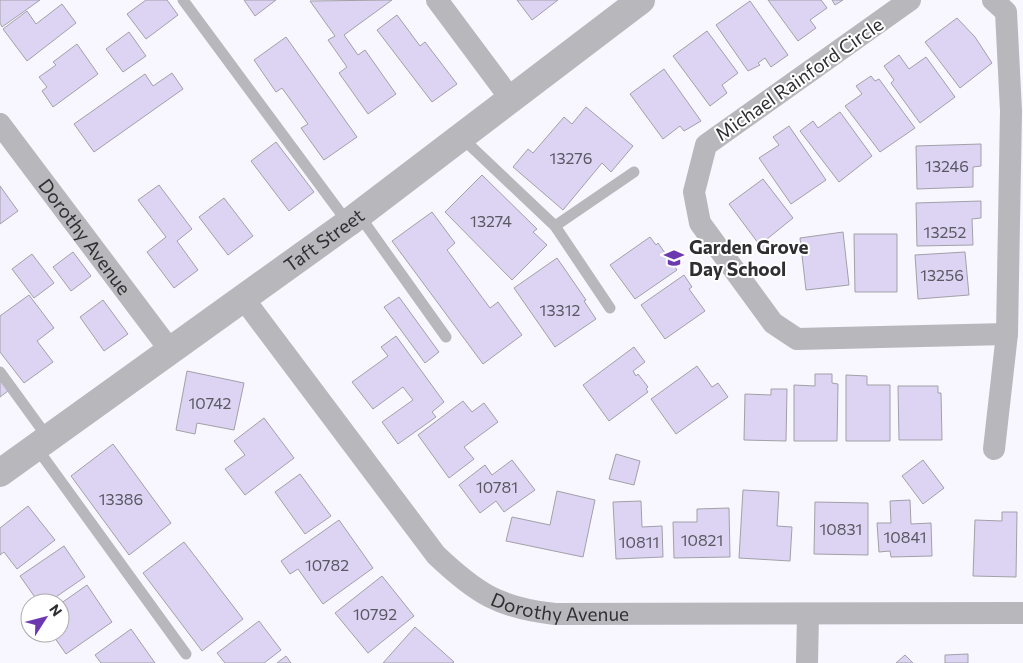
<svg xmlns="http://www.w3.org/2000/svg" width="1023" height="663" font-family="Commissioner,sans-serif">
<style>
.building{fill:#ddd4f4;stroke:#a2a0a7}
.lines{fill:none;stroke-linecap:round;stroke-linejoin:round}
.service{stroke:#b8b7bb;stroke-width:11}
.minor{stroke:#b8b7bb;stroke-width:22}
.tertiary{stroke:#b8b7bb;stroke-width:28}
.labels{text-anchor:middle;stroke-width:4;stroke-linejoin:round;paint-order:stroke}
.number-label{font-size:16px;fill:#5a5862}
.street-label{font-size:19px;fill:#2f2e31;stroke:#fff}
.poi-label{font-size:19px;font-weight:bold;fill:#2f2e31;stroke:#fff;text-anchor:start}
</style>
<rect width="100%" height="100%" fill="#f8f6fe"/>
<g class="building">
<polygon points="0,0 40,0 2,27 0,23"/>
<polygon points="146,0 167,0 178,15 146,39 127,14"/>
<polygon points="244,0 276,0 255,16"/>
<polygon points="392,0 344,35 358,55 365,50 396,94 368,114 339,73 347,67 328,40 335,36 310,1"/>
<polygon points="517,0 558,0 532,20"/>
<polygon points="768,0 821,0 827,8 810,20 816,28 798,41"/>
<polygon points="832,0 843,0 835,5"/>
<polygon points="750,1 788,55 771,67 765,58 758,63 760,65 748,71 716,25"/>
<polygon points="62,4 76,23 27,61 3,29 27,11 36,24"/>
<polygon points="397,15 420,46 425,42 457,84 432,102 377,30"/>
<polygon points="957,18 975,37 992,63 960,88 925,42"/>
<polygon points="707,31 738,73 722,85 727,93 710,106 673,56"/>
<polygon points="129,32 146,56 123,72 106,49"/>
<polygon points="286,37 357,137 324,160 301,128 308,124 282,88 276,92 254,60"/>
<polygon points="77,44 98,74 53,107 42,91 47,87 39,77 56,65 53,62"/>
<polygon points="899,55 909,69 926,57 955,97 920,123 891,83 894,80 884,66"/>
<polygon points="664,69 701,121 684,131 680,126 663,139 630,94"/>
<polygon points="172,73 183,89 94,152 74,124 145,74 153,86"/>
<polygon points="871,76 875,81 879,79 915,128 880,152 845,106 862,94 856,86"/>
<polygon points="586,107 633,146 611,172 602,163 563,210 513,167 528,149 533,153 564,117 572,124"/>
<polygon points="840,112 872,156 839,182 800,131 813,121 818,128"/>
<polygon points="789,126 826,180 791,204 759,158 779,145 773,137"/>
<polygon points="276,142 314,192 289,211 251,161"/>
<polygon points="981,144 981,166 973,167 973,187 917,189 916,146"/>
<polygon points="482,175 537,229 533,232 547,245 512,280 445,212"/>
<polygon points="763,179 793,218 767,239 775,249 767,255 729,204"/>
<polygon points="159,185 192,229 177,241 198,270 174,288 147,252 166,237 138,200"/>
<polygon points="0,186 18,211 0,224"/>
<polygon points="224,198 253,236 228,255 199,217"/>
<polygon points="981,201 981,218 972,219 973,245 917,246 916,203"/>
<polygon points="432,212 455,243 447,250 490,308 498,302 522,335 483,364 392,241"/>
<polygon points="843,232 849,285 806,290 800,238"/>
<polygon points="854,234 897,234 897,292 855,292"/>
<polygon points="650,237 656,245 658,243 677,270 635,299 610,265"/>
<polygon points="73,252 91,276 71,291 53,267"/>
<polygon points="965,252 969,295 918,299 915,255"/>
<polygon points="32,254 54,283 34,298 12,269"/>
<polygon points="557,258 586,300 584,301 596,319 555,347 514,288"/>
<polygon points="684,275 692,287 689,289 705,311 665,339 641,305"/>
<polygon points="29,295 54,328 37,341 53,362 24,383 0,352 0,316"/>
<polygon points="399,297 439,352 425,363 384,307"/>
<polygon points="103,300 128,334 104,351 80,317"/>
<polygon points="396,336 444,402 432,412 436,417 398,444 382,422 413,400 403,387 373,409 352,382 388,356 381,347"/>
<polygon points="634,347 645,362 633,371 636,376 638,374 648,387 646,389 648,392 609,421 583,385"/>
<polygon points="697,366 712,387 718,383 728,397 676,434 651,399"/>
<polygon points="187,371 244,383 234,430 197,423 195,434 176,430"/>
<polygon points="815,374 832,374 832,383 838,384 837,441 794,441 794,385 815,386"/>
<polygon points="846,375 867,376 867,385 890,385 890,441 846,441"/>
<polygon points="0,380 8,391 0,397"/>
<polygon points="898,386 938,386 938,393 941,393 942,440 899,440"/>
<polygon points="771,389 787,389 786,441 744,440 745,394 771,395"/>
<polygon points="463,401 472,412 484,403 498,422 464,447 474,459 449,478 418,435"/>
<polygon points="264,418 294,458 245,495 225,469 245,455 234,441"/>
<polygon points="113,444 171,523 129,555 71,476"/>
<polygon points="616,454 640,461 634,485 609,479"/>
<polygon points="512,460 535,490 504,512 496,501 480,513 459,485 485,465 492,475"/>
<polygon points="923,460 944,488 923,504 902,476"/>
<polygon points="300,474 331,516 305,534 275,492"/>
<polygon points="743,490 779,492 777,526 792,527 790,561 739,558"/>
<polygon points="557,491 595,500 583,557 506,541 512,517 550,525"/>
<polygon points="910,500 911,524 931,523 932,556 891,557 890,551 879,552 877,523 891,523 890,501"/>
<polygon points="641,501 642,527 662,526 663,557 616,559 613,502"/>
<polygon points="815,502 868,503 868,555 814,554"/>
<polygon points="28,506 55,540 17,569 4,552 0,555 0,528"/>
<polygon points="729,508 730,557 674,558 673,522 697,522 697,509"/>
<polygon points="1002,512 1017,512 1016,577 973,576 975,520 1002,521"/>
<polygon points="339,520 373,568 323,604 298,569 290,574 281,561"/>
<polygon points="184,542 243,619 202,651 143,573"/>
<polygon points="64,546 85,577 47,603 39,603 20,576"/>
<polygon points="382,576 414,616 368,653 335,613"/>
<polygon points="87,585 112,622 66,654 52,634 60,633 60,604"/>
<polygon points="259,621 281,650 264,663 225,663 217,653"/>
<polygon points="415,627 454,662 453,663 383,663"/>
<polygon points="131,629 155,663 101,663 95,655"/>
<polygon points="968,654 968,663 945,663 945,655"/>
<polygon points="905,655 913,663 896,663"/>
<polygon points="286,656 291,663 277,663"/>
</g>
<g class="lines">
<g class="service">
<polyline points="183,0 348,223"/>
<polyline points="461,137 555,226 610,308"/>
<polyline points="359,215 446,337"/>
<polyline points="555,226 634,172"/>
<polyline points="0,372 48,438"/>
<polyline points="36,447 186,654"/>
</g>
<g class="minor">
<polyline points="437,0 510,98"/>
<polyline points="910,0 706,145 694,192 700,223 773,323 797,339 1007,334"/>
<polyline points="993,0 1006,12 1011,111 1007,334 994,449"/>
<path id="s1" d="M0,124L170,350"/>
<path id="s2" d="M243,298L436,555C476,593 499,608 555,614L1023,613"/>
<polyline points="807,663 808,615"/>
</g>
<path class="tertiary" id="s3" d="M0,473L348,223L641,0"/>
</g>
<defs>
<symbol id="school-bare" viewBox="-9 -9 18 18"><path d="M0-5L7-2L0 1L-7-2ZM-4 1L0 2.5L4 1V4Q0 6-4 4Z" fill="#6c39b0" stroke="#fff" stroke-width="2.5" paint-order="stroke"/></symbol>
</defs>
<g fill-rule="evenodd">
<use href="#school-bare" x="660" y="244" width="28" height="28"/>
</g>
<g class="labels">
<g class="number-label">
<text x="571" y="164">13276</text>
<text x="947" y="172">13246</text>
<text x="491" y="227">13274</text>
<text x="945" y="238">13252</text>
<text x="942" y="281">13256</text>
<text x="560" y="316">13312</text>
<text x="210" y="409">10742</text>
<text x="497" y="493">10781</text>
<text x="121" y="505">13386</text>
<text x="841" y="535">10831</text>
<text x="905" y="543">10841</text>
<text x="702" y="546">10821</text>
<text x="639" y="548">10811</text>
<text x="327" y="571">10782</text>
<text x="375" y="620">10792</text>
</g>
<g class="street-label">
<text transform="translate(799 79) rotate(-35)" y="7">Michael Rainford Circle</text>
<text dy="7" stroke="none"><textPath href="#s1" startOffset="141">Dorothy Avenue</textPath></text>
<text dy="7" stroke="none"><textPath href="#s3" startOffset="399">Taft Street</textPath></text>
<text dy="7" stroke="none"><textPath href="#s2" startOffset="462">Dorothy Avenue</textPath></text>
</g>
<g class="poi-label">
<text x="689" y="254">Garden Grove<tspan x="689" dy="22">Day School</tspan></text>
</g>
</g>
<g transform="translate(45 618) rotate(54)"><circle r="24" fill="#ffffff" stroke="#acabad"/>
<path d="M0-4L9 19L0 12L-9 19Z" fill="#6c39b0"/>
<text y="-8" font-size="14" font-weight="bold" text-anchor="middle" fill="#2f2e31">N</text>
</g>
</svg>
